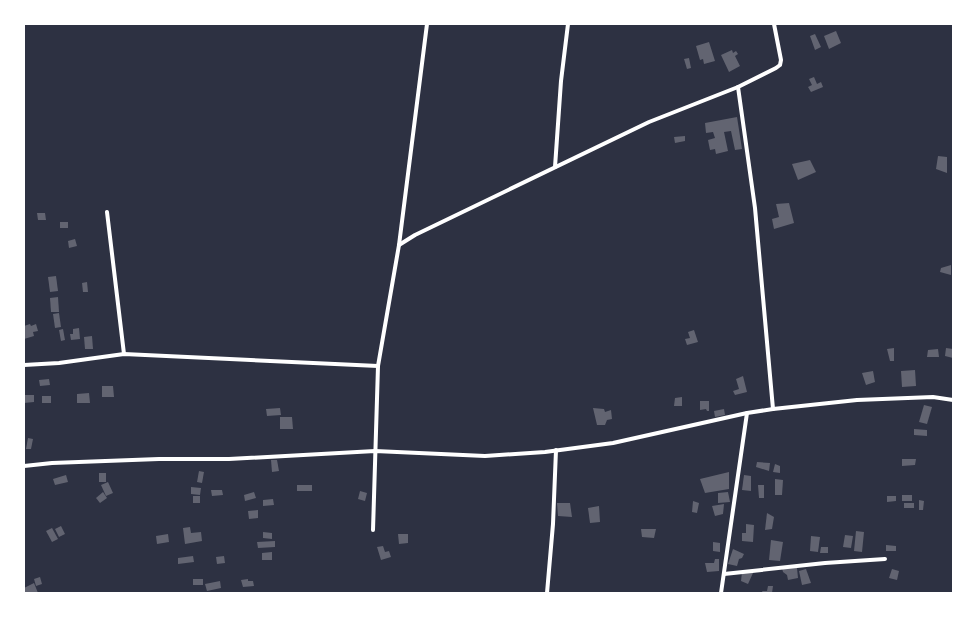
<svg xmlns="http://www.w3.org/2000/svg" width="977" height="617" font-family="Poppins,sans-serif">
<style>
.building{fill:#626471}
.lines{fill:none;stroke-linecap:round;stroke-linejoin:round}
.minor{stroke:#fff;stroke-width:4}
</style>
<rect width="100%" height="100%" fill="#2d3142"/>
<g class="building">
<polygon points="836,31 841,43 829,49 824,36"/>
<polygon points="815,34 821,47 815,50 810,36"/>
<polygon points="709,42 715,61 704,64 703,59 700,60 696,46"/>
<polygon points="732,50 733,53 736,51 738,54 735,56 740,66 729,72 721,55"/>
<polygon points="689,58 691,68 687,69 684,59"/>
<polygon points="814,77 817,84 821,82 823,87 811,92 808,87 812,85 809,79"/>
<polygon points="737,117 742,149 735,150 731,131 724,132 728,151 716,154 715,149 710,150 708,140 715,138 713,132 706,133 705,123"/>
<polygon points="685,136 685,141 675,143 674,137"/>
<polygon points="938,156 947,157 947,173 936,169"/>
<polygon points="810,160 816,172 798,180 792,164"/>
<polygon points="789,203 794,223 774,229 772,219 779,217 776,204"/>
<polygon points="37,213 45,213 46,220 38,220"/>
<rect x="60" y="222" width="8" height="6"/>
<polygon points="75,239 77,246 69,248 68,241"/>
<polygon points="951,265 951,275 940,272 941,268"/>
<polygon points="56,276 58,291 50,292 48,277"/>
<polygon points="87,282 88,292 83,292 82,283"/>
<polygon points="58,297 59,312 51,312 50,298"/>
<polygon points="59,313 61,327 55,328 53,314"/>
<polygon points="30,324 31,326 36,324 38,331 33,332 34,336 24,339 24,326"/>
<polygon points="79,328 80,339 71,340 70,334 73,334 73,329"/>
<polygon points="63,329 65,340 61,341 59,330"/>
<polygon points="694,330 698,342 687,345 685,339 690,338 688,332"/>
<polygon points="92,336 93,349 85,349 84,337"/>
<polygon points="894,348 894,361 890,361 887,349"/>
<polygon points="946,348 953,349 953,358 945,356"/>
<polygon points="938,349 939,357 927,357 928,350"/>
<polygon points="915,370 916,386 902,387 901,371"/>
<polygon points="873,371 875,382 866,385 862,373"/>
<polygon points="743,376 747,392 735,395 733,391 739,389 736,379"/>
<polygon points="49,379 50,385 40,386 39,380"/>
<polygon points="102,386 113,386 114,397 102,397"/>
<polygon points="89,393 90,403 77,403 77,394"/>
<polygon points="24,395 34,395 34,402 24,403"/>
<rect x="42" y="396" width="9" height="7"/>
<polygon points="682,397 682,406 674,406 675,398"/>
<polygon points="700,401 709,401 709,411 707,411 706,409 700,410"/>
<polygon points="924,405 932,407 927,424 919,422"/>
<polygon points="280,408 281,415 267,416 266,409"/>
<polygon points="593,408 604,409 605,412 611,410 612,419 607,420 605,425 597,425"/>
<polygon points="724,409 725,415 715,417 714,411"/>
<polygon points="280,417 292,417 293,429 280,429"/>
<polygon points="914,429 927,430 927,436 914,435"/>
<polygon points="28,438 33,439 31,449 26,449"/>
<polygon points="902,459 916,459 915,465 902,466"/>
<polygon points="271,460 277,460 279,471 272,472"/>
<polygon points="757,462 770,463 769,471 756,467"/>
<polygon points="775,464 780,466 780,473 773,472"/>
<polygon points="199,471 204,472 202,483 197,482"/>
<polygon points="729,472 729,489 705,493 700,479"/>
<rect x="99" y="473" width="7" height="9"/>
<polygon points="66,475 68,482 55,485 53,479"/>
<polygon points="744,475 751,476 751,491 742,490"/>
<polygon points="775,479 783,480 782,495 775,495"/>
<polygon points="108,482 113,493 106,496 101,485"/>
<rect x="297" y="485" width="15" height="6"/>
<polygon points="758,485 764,485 764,498 759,498"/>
<polygon points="191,487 201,488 200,495 191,494"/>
<polygon points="211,490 222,490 223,495 212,496"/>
<polygon points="360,491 367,493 365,501 358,499"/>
<polygon points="103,492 107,498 100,503 96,498"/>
<polygon points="254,492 256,498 245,501 244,495"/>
<polygon points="728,492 730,502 718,503 718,493"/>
<rect x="902" y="495" width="10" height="6"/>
<rect x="193" y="496" width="7" height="7"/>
<polygon points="887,496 896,496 896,501 887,502"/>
<polygon points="273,499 274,505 263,506 263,500"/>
<polygon points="919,500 924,501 923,510 919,510"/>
<polygon points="693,501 699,503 697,513 692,512"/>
<polygon points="557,503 570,503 572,517 558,516"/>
<rect x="904" y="503" width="10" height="5"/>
<polygon points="724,504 723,514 715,516 712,506"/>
<polygon points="599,506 600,522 590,523 588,508"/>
<polygon points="258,510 258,518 249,519 248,511"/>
<polygon points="767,513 774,517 772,529 765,530"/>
<polygon points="746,524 754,525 753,542 742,541 742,533 746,533"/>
<polygon points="61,526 65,534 59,537 55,529"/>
<polygon points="190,527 191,533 201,532 202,541 185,544 183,528"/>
<polygon points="52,528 58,539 52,542 46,531"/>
<polygon points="641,529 656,529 654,538 642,537"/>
<polygon points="856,531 864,532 862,552 854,551"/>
<polygon points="263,532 272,533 272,539 263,538"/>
<polygon points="168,534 169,542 157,544 156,536"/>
<polygon points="398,534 408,534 408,543 399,544"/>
<polygon points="845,535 853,536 851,548 843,547"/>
<polygon points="811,536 820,537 818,552 810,551"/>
<polygon points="771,540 783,542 780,561 769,560"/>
<polygon points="275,541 275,547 258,548 257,542"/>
<polygon points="713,542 720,543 720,552 713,551"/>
<polygon points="886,545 896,546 896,551 886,551"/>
<polygon points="383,546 385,552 389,551 391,557 381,560 377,547"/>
<polygon points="821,547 828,547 828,553 820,553"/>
<polygon points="733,549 744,554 742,558 739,559 737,566 728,564"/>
<polygon points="272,552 272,560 262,560 262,553"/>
<polygon points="193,556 194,562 178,564 178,558"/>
<polygon points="224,556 225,563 217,564 216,557"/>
<polygon points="715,559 719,559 719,571 707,572 705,563 714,563"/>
<polygon points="782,568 797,568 798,578 788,580 787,575 783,572"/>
<polygon points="806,569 811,583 802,585 799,571"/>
<polygon points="892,569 899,571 897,580 889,578"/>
<polygon points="742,572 753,573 748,584 741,581"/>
<polygon points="40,577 42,584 36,586 34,579"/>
<rect x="193" y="579" width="10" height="6"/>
<polygon points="248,579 248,581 253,581 254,586 243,587 241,580"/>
<polygon points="220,581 221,588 207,591 205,584"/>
<polygon points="34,583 38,593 24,593 24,588"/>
<polygon points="768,586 773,586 772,593 763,593 762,591 767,591"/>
</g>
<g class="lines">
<g class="minor">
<polyline points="738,87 755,208 773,409"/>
<polyline points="555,167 561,81 568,24"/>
<polyline points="107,212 124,354"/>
<polyline points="399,245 415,235 649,122 738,87 776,68 780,65 781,60 774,24"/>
<polyline points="24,365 59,363 124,354 378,366"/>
<polyline points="24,466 52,463 159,459 229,459 375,451 485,456 545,452 613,443 747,413 773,409 857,400 933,397 953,400"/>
<polyline points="373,530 378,366 399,245 427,24"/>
<polyline points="724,574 825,563 885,559"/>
<polyline points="547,593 553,524 556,450"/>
<polyline points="721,593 747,413"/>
</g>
</g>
<rect width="977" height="617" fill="none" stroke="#ffffff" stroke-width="50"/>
</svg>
